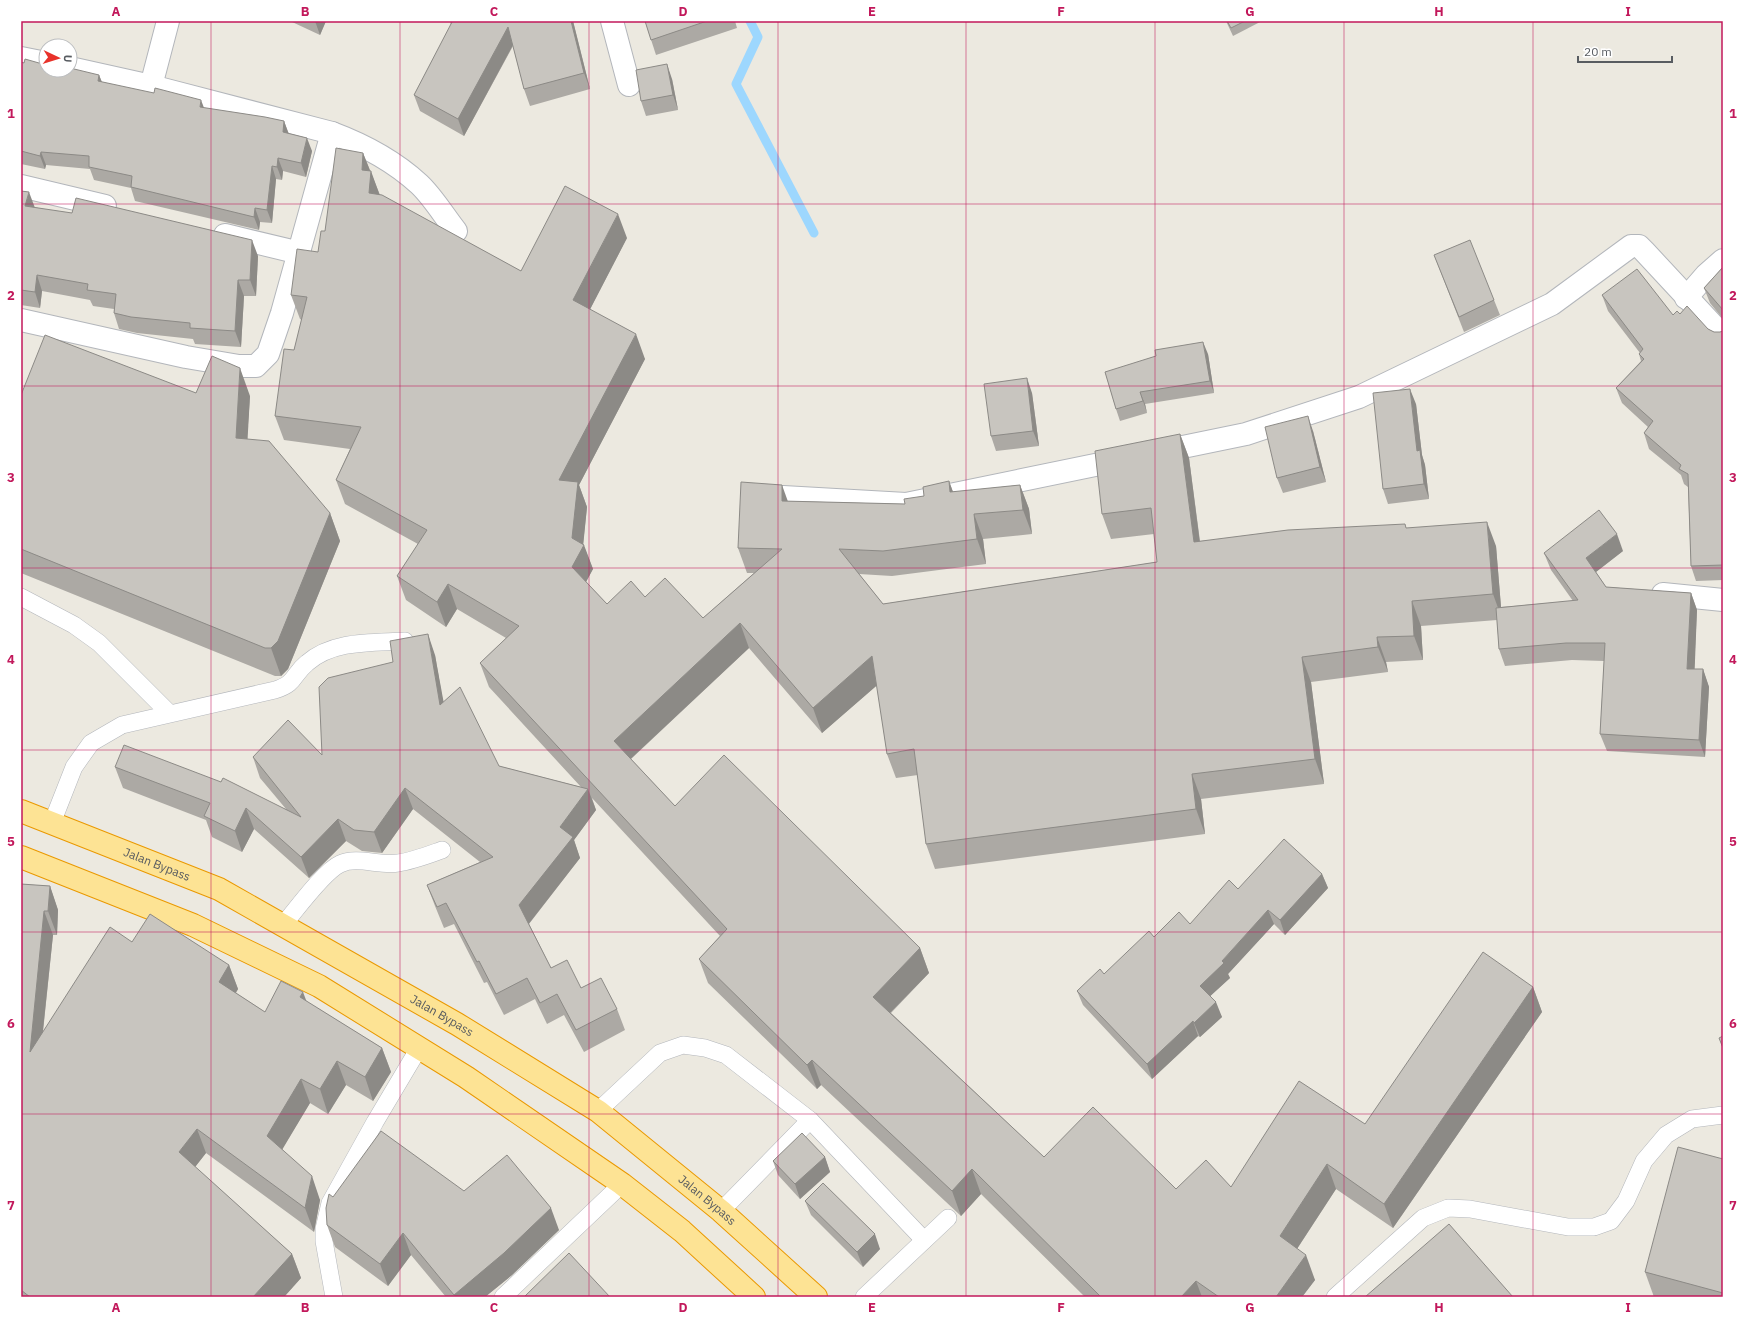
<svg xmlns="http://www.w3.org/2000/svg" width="1744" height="1318" font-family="'IBM Plex Sans',sans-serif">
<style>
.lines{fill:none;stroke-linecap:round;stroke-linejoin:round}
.stream{stroke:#9dd7fe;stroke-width:9}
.service-casing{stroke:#b3b6bb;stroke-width:18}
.minor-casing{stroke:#b3b6bb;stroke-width:24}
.trunk-casing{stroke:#ea9901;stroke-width:24}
.service{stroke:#fff;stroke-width:17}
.minor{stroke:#fff;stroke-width:22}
.trunk{stroke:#fde394;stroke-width:22}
.wall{fill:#aca9a4}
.shaded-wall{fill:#8c8a86}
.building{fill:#c8c5bf;stroke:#8c8a86}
.grid{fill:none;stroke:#c2185b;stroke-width:1;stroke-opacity:0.55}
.labels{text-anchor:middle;stroke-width:3;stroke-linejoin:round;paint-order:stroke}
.street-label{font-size:12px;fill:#585c61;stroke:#fff}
.neatline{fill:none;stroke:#c2185b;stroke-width:1.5}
.grid-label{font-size:13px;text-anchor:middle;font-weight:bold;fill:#c2185b}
</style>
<rect width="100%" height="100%" fill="#ece9e0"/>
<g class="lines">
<polyline class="stream" points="750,21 758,37 736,84 814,233"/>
<defs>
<g id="service">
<polyline points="21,597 74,625 99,643 169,713"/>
<path d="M52,823L74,767L91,743L122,725L275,690C297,683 292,675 307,663C333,640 372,643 405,641"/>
<path d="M283,925C296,910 323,872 340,864C357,856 379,866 398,863C413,861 428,855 442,850"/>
<polyline points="598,1111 660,1053 683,1045 705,1048 726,1055 810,1120 924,1240"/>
<polyline points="721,1211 810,1120"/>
<polyline points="334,1297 324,1241 324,1229 330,1203 375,1122 419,1048"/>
<polyline points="503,1297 622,1184"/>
<polyline points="864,1297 948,1218"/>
<polyline points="1335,1297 1423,1218 1448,1208 1470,1209 1568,1227 1594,1227 1611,1221 1626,1201 1644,1161 1666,1135 1692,1119 1723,1115"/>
</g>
<g id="minor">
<polyline points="612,21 629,85"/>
<polyline points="21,58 46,63"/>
<path d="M70,68L151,86L332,133C364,145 394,161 419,184C433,197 444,216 456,231"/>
<polyline points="151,86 168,21"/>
<polyline points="21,186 105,206"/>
<polyline points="225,235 300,253"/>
<polyline points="1686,298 1706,275 1723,260"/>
<polyline points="21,320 186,357 239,366 256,366 268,354 282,313 332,133"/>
<polyline points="783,497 906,504 1246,434 1359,397 1552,304 1631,246 1639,246 1644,251 1723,336"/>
<polyline points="1663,594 1723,600"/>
</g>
<g id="trunk">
<path id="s1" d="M21,811L219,889L457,1024L598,1111L721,1211L816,1297"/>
<polyline points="21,857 193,925 319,986 466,1077 622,1184 682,1231 754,1297"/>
</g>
</defs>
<use href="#service" class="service-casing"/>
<use href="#minor" class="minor-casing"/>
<use href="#trunk" class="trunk-casing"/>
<use href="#service" class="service"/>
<use href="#minor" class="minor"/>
<use href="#trunk" class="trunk"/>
</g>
<g class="wall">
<polygon points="290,21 326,21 320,35"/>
<polygon points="450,21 573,21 590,89 530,106 524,89 513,46 464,136 420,111 414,95 451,25"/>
<polygon points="645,21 735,21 737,28 656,55"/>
<polygon points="1226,21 1262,21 1233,36"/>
<polygon points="21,62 46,70 99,75 102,82 204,108 284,121 289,134 312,151 306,177 283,171 282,180 276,179 272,223 260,222 259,230 135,201 131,188 94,180 90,169 46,165 45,169 21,164"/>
<polygon points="672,79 678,110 646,116 641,101"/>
<polygon points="363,153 380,195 521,271 627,238 590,309 645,359 579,485 587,507 583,544 593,569 586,582 607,604 645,597 703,618 754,573 747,573 738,548 788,501 905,504 924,496 949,481 953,492 1020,485 1029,509 1032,534 983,539 986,564 892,576 859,574 883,604 1157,562 1154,534 1111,539 1102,514 1180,434 1189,458 1200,541 1407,528 1496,546 1501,607 1573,601 1551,570 1544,553 1623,551 1596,572 1606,587 1691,593 1697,610 1694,669 1703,669 1709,687 1705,757 1607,751 1600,734 1604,661 1572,660 1505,666 1499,649 1497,620 1421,626 1423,660 1386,662 1388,672 1311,682 1324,784 1201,799 1205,834 935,869 926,844 918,775 896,778 887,754 877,685 822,733 749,648 631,759 675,806 920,948 929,973 891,1013 1044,1157 1176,1189 1231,1187 1365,1124 1533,987 1542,1012 1393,1228 1336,1189 1297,1249 1315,1280 1302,1297 1085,1297 981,1194 961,1216 821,1085 817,1089 708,983 699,959 720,936 592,798 596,810 574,840 580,858 529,924 551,968 581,988 617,1009 625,1030 584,1052 564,1015 547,1024 535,999 504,1015 487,982 484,983 454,924 444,928 435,906 427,885 480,862 413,809 382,853 362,851 346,841 309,878 254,829 242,852 212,837 206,820 123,788 115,767 286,809 260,778 253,757 322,755 435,655 443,702 499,766 581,787 489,687 480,663 506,638 457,609 446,627 406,600 397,576 418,544 345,504 336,480 350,449 284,440 275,416 294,350 302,320 300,319 291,295 318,252 325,231"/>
<polygon points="21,191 34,207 258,256 256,296 244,296 241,347 195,344 193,339 137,333 119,329 114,313 114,309 93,306 90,300 42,291 40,308 21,305"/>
<polygon points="1434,255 1494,300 1500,315 1464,332"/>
<polygon points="1723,267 1723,319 1710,303 1704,288"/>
<polygon points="1602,295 1673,315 1680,314 1714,332 1720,332 1723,331 1723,580 1696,581 1691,566 1688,487 1684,484 1681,475 1649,449 1644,433 1648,427 1622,403 1616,388 1641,361 1639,354 1640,353 1608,311"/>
<polygon points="1208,354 1214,393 1145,404 1147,413 1120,421 1116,409 1105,372"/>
<polygon points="196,393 250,396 247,439 330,513 340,541 288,669 281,676 275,676 21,573 21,395"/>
<polygon points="1032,393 1039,446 996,451 991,436"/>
<polygon points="1416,404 1422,455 1425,465 1429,499 1388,504 1383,489"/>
<polygon points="1313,431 1326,482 1283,493 1277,478"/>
<polygon points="1322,874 1328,888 1285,935 1274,924 1228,974 1230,978 1210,996 1222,1017 1200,1037 1198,1036 1152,1079 1083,1005 1077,991 1104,974 1154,937 1190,924 1238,889"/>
<polygon points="21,884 50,886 58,910 57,935 53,935 43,1032 132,942 229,965 238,989 236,993 265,1012 306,1001 382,1048 391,1072 373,1101 346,1085 328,1114 310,1103 282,1149 320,1200 314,1232 206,1153 195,1167 292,1254 301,1278 284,1297 21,1297"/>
<polygon points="825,1157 830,1172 800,1199 778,1175 773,1161"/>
<polygon points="1723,1159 1723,1297 1654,1297 1645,1272"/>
<polygon points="464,1191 559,1230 512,1275 485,1297 446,1297 411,1255 388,1286 335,1247 327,1225 333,1197"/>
<polygon points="805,1201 880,1249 863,1267 811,1215"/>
</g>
<g class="shaded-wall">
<polygon points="315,21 326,21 320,35"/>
<polygon points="571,21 573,21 590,89 584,73"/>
<polygon points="508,27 514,43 464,136 458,119"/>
<polygon points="667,64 672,79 678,110 673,95"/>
<polygon points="99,75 104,88 98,81"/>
<polygon points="201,100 206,113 200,107"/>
<polygon points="284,121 289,135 283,132"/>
<polygon points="307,138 312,151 306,177 301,163"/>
<polygon points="41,152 46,165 45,169 40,156"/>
<polygon points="363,153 371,173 371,171 380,196 369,193 362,170"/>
<polygon points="278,158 283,171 282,180 277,167"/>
<polygon points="272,166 276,179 272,223 267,210"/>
<polygon points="29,192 35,208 25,206"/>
<polygon points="255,208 260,222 259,230 254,217"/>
<polygon points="618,214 627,238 582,325 573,300"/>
<polygon points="252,240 258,256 256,296 250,280"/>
<polygon points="37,275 42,291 40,308 35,292"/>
<polygon points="238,280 244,296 241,347 235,331"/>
<polygon points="636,334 645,359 579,485 587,507 583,547 584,545 593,569 581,591 572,567 572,538 559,480"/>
<polygon points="1203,342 1208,354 1214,393 1210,381"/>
<polygon points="240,368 250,396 246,466 236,438"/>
<polygon points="1027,378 1032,393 1039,446 1033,431"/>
<polygon points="1410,389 1416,404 1422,455 1425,465 1429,499 1424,484 1417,451"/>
<polygon points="1140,392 1145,404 1147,413"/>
<polygon points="1308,416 1313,431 1326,482 1320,467"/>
<polygon points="1180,434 1189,458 1203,567 1194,542"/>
<polygon points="949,481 958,506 950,492"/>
<polygon points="782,485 791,510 782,501"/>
<polygon points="1020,485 1029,509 1032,534 1023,510"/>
<polygon points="330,513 340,541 288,669 281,676 271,648"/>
<polygon points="974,514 983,539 986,564 977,539"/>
<polygon points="1487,522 1496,546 1502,619 1493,594"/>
<polygon points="1617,534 1623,551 1592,575 1586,558"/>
<polygon points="448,584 457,609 446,627 437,602"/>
<polygon points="1691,593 1697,610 1694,686 1687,669"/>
<polygon points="1412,601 1421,626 1423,660 1414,636"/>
<polygon points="740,623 749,648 623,766 614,741"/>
<polygon points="428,634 435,655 448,726 440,705"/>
<polygon points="1377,637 1386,662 1388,672 1378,647"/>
<polygon points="872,656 882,681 822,733 813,708"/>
<polygon points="1302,657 1311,682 1324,784 1315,759"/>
<polygon points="1703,669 1709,687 1705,757 1699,740"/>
<polygon points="1192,774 1201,799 1205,834 1196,809"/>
<polygon points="405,788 413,809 382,853 374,832"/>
<polygon points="588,789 596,810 574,840 580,858 527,926 519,905 560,827"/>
<polygon points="246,808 254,829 242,852 235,831"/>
<polygon points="338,819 346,841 309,878 301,857"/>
<polygon points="1322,874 1328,888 1285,935 1280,920"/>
<polygon points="50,886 58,910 57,935 48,911"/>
<polygon points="1268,910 1274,924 1228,974 1230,978 1206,1000 1200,986"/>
<polygon points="44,911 53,935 38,1077 30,1052"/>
<polygon points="920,948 929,973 882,1021 873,997"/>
<polygon points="229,965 238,989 227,1006 219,982"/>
<polygon points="1533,987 1542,1012 1393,1228 1384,1204"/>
<polygon points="303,992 312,1016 300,997"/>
<polygon points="1216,1002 1222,1017 1200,1037 1194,1023"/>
<polygon points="1193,1021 1198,1036 1152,1079 1147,1064"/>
<polygon points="382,1048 391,1072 373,1101 365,1077"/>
<polygon points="812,1060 821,1085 817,1089 807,1065"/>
<polygon points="337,1061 346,1085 328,1114 320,1089"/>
<polygon points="301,1079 310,1103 276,1160 267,1136"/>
<polygon points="197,1129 206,1153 188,1176 179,1152"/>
<polygon points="825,1157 830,1172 800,1199 795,1184"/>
<polygon points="1327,1164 1336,1189 1289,1261 1280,1236"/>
<polygon points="972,1169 981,1194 961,1216 952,1191"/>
<polygon points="312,1176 320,1200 314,1232 305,1208"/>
<polygon points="551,1208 559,1230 512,1275 485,1297 455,1297 454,1295"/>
<polygon points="403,1233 411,1255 388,1286 380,1264"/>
<polygon points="875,1234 880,1249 863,1267 857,1252"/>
<polygon points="292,1254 301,1278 284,1297 253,1297"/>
<polygon points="1306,1255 1315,1280 1302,1297 1276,1297"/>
<polygon points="1196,1281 1202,1297 1181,1297"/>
</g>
<g class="building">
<polygon points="452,21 571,21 584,73 524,89 508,27 458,119 414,95 452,22"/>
<polygon points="645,21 707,21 651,40"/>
<polygon points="1227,21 1245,21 1231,28"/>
<polygon points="25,59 46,65 46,70 70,70 70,68 99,75 98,81 154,93 155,88 201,100 200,107 265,117 284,121 283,132 307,138 301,163 278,158 277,167 272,166 267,210 255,208 254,217 131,187 132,176 89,167 89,156 41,152 40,156 21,151 21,62 24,63"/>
<polygon points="667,64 673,95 641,101 636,70"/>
<polygon points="336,148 363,153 362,170 371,171 369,193 382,195 521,271 565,186 618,214 573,300 636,334 559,480 578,482 572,538 584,545 572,567 607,604 631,581 645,597 665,578 703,618 782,549 738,548 741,482 782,485 782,501 905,504 904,499 924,496 923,487 949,481 950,492 1020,485 1023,510 974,514 977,539 883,551 839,549 883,604 1157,562 1151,508 1102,514 1095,451 1180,434 1194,542 1288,530 1405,524 1406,528 1487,522 1493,594 1412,601 1414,636 1377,637 1378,647 1302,657 1315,759 1192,774 1196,809 926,844 914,749 887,754 872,656 813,708 740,623 614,741 675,806 724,755 920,948 873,997 1044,1157 1093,1107 1176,1189 1206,1160 1231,1187 1299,1081 1365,1124 1483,952 1533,987 1384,1204 1327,1164 1280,1236 1306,1255 1276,1297 1219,1297 1196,1281 1181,1297 1101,1297 972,1169 952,1191 812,1060 807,1065 699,959 727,929 480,663 519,626 448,584 437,602 397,576 427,530 336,480 361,427 275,416 284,349 294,350 307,297 291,295 297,249 318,252 321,231 325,231"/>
<polygon points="21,191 29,192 25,206 72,213 76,198 252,240 250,280 238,280 235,331 190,328 190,323 131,317 114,313 116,294 87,290 88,284 37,275 35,292 21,290"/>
<polygon points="1470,240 1494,300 1459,317 1434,255"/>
<polygon points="1723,267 1723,310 1704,288"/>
<polygon points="1637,269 1673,315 1677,311 1680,314 1687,306 1708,329 1714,332 1720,332 1723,331 1723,565 1691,566 1688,474 1679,469 1681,465 1644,433 1653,421 1616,388 1644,359 1639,354 1643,349 1602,295"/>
<polygon points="45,335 196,393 212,356 240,368 236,438 269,441 330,513 278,641 271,648 265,648 21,549 21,395"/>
<polygon points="1203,342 1210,381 1140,392 1143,401 1116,409 1105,372 1156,356 1155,350"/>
<polygon points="1027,378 1033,431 991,436 984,384"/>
<polygon points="1410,389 1417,451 1420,450 1424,484 1383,489 1373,393"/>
<polygon points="1308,416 1320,467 1277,478 1265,427"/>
<polygon points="1599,510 1617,534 1586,558 1606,587 1691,593 1687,669 1703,669 1699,740 1600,734 1605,643 1566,643 1499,649 1496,608 1578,600 1544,553"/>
<polygon points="428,634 440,705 460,687 499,766 588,789 560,827 573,837 519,905 551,968 567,960 581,988 601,978 617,1009 576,1030 557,994 540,1003 527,978 496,994 479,961 477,962 446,903 437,907 427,885 493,857 405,788 374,832 354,830 338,819 301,857 246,808 235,831 204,816 210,803 115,767 124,745 221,782 223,778 301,817 253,757 288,720 322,755 319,687 328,678 393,662 390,641"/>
<polygon points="1284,839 1322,874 1280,920 1268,910 1222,961 1224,963 1200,986 1216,1002 1194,1023 1193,1021 1147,1064 1077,991 1100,969 1104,974 1149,931 1154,937 1179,912 1190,924 1229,880 1238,889"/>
<polygon points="21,884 50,886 48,911 44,911 30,1052 110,927 132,942 150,914 229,965 219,982 265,1012 281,981 303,992 300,997 382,1048 365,1077 337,1061 320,1089 301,1079 267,1136 312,1176 305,1208 197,1129 179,1152 292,1254 253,1297 30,1297 21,1290"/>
<polygon points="1723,1036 1723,1048 1719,1038"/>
<polygon points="381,1131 464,1191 507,1155 551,1208 504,1253 454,1295 403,1233 380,1264 327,1225 326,1208 329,1194 333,1197"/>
<polygon points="802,1133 825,1157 795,1184 773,1161"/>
<polygon points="1678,1147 1723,1159 1723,1293 1645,1272"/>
<polygon points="823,1183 875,1234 857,1252 805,1201"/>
<polygon points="1449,1224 1513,1297 1365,1297"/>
<polygon points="569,1253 610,1297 524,1297"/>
</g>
<path class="grid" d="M211,21V1297M400,21V1297M589,21V1297M778,21V1297M966,21V1297M1155,21V1297M1344,21V1297M1533,21V1297M21,204H1723M21,386H1723M21,568H1723M21,750H1723M21,932H1723M21,1114H1723"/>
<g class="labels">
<g class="street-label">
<text dy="4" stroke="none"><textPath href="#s1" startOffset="146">Jalan Bypass</textPath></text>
<text dy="4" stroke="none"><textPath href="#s1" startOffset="469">Jalan Bypass</textPath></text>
<text dy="4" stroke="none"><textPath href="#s1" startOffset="793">Jalan Bypass</textPath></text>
</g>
</g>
<rect width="1744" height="1318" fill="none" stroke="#ffffff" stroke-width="44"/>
<g transform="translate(58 58) rotate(94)"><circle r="19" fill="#ffffff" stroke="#bcbec0"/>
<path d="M0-3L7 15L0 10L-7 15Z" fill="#e8322a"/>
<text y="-6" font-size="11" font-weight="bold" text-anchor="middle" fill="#585c61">U</text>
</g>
<path d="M1578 56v6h94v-6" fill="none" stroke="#585c61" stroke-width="2"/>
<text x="1584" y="56" font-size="12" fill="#585c61" stroke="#ffffff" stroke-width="3" paint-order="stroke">20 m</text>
<rect x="22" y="22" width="1700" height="1274" class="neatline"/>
<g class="grid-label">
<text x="116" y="16">A</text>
<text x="305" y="16">B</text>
<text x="494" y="16">C</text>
<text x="683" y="16">D</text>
<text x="872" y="16">E</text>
<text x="1061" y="16">F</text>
<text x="1250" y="16">G</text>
<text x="1439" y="16">H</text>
<text x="1628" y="16">I</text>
<text x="11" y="118">1</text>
<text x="1733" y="118">1</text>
<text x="11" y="300">2</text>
<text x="1733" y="300">2</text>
<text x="11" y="482">3</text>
<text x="1733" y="482">3</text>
<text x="11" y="664">4</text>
<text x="1733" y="664">4</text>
<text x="11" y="846">5</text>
<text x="1733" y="846">5</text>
<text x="11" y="1028">6</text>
<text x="1733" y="1028">6</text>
<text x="11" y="1210">7</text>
<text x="1733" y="1210">7</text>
<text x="116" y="1312">A</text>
<text x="305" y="1312">B</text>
<text x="494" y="1312">C</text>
<text x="683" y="1312">D</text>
<text x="872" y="1312">E</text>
<text x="1061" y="1312">F</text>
<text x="1250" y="1312">G</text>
<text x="1439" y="1312">H</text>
<text x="1628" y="1312">I</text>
</g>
</svg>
